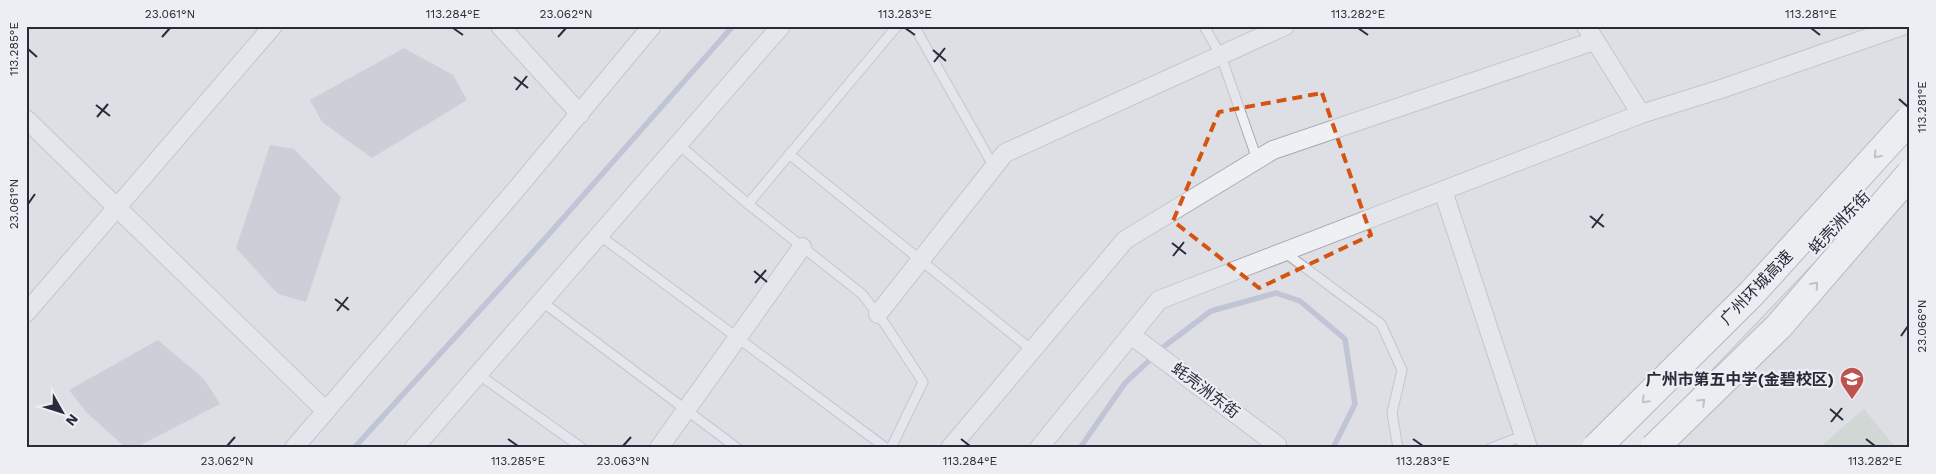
<svg xmlns="http://www.w3.org/2000/svg" width="1936" height="474" font-family="'Work Sans','Noto Sans SC',sans-serif">
<style>
.green{fill:#c0cebf}
.lines{fill:none;stroke-linecap:round;stroke-linejoin:round}
.stream{stroke:#9ca7c1;stroke-width:5.5}
.building{fill:#bbbdc7}
.service-casing{stroke:#a7a9b2;stroke-width:11}
.minor-casing{stroke:#a7a9b2;stroke-width:20}
.service{stroke:#eff0f4;stroke-width:9}
.minor{stroke:#eff0f4;stroke-width:18}
.motorway-bridge-casing{stroke:#868a9a;stroke-width:30;stroke-linecap:butt}
.motorway-bridge{stroke:#fff;stroke-width:28}
.oneway{stroke:#9ea0a6}
.marked{fill:none;stroke:#d55411;stroke-width:4;stroke-dasharray:10 6;stroke-linejoin:round}
.ticks{fill:none;stroke:#282b3a;stroke-width:2}
.labels{text-anchor:middle;stroke-width:4.5;stroke-linejoin:round;paint-order:stroke}
.street-label{font-size:16px;fill:#282b3a;stroke:#eceef3}
.poi-label{font-size:16px;font-weight:bold;fill:#282b3a;stroke:#eceef3;text-anchor:end}
.neatline{fill:none;stroke:#282b3a;stroke-width:2}
.ticks-label{font-size:12px;text-anchor:middle;fill:#282b3a}
</style>
<rect width="100%" height="100%" fill="#dddfe5"/>
<polygon class="green" points="1864,409 1896,448 1819,448"/>
<g class="lines">
<g class="stream">
<polyline points="354,448 542,242 733,26"/>
<polyline points="1080,448 1125,383 1166,345 1211,311 1276,293 1300,301 1345,339 1355,404 1333,448"/>
</g>
</g>
<g class="building">
<polygon points="404,48 453,75 467,100 372,158 322,122 310,100"/>
<polygon points="270,145 294,149 341,197 306,302 278,294 236,248"/>
<polygon points="158,340 204,379 220,404 135,448 126,448 86,412 69,390"/>
</g>
<g class="lines">
<defs>
<g id="service">
<polyline points="914,26 994,167"/>
<polyline points="1204,26 1221,56 1257,159"/>
<polyline points="678,144 748,204 862,294 885,324 923,382 891,448"/>
<polyline points="789,154 1032,350"/>
<polyline points="748,204 897,26"/>
<polyline points="599,235 886,448"/>
<polyline points="1284,252 1381,324 1402,370 1392,413 1398,448"/>
<polyline points="541,301 737,448"/>
<polyline points="478,374 582,448"/>
<polyline points="1491,448 1523,436"/>
</g>
<g id="minor">
<polyline points="500,26 580,114"/>
<polyline points="1586,26 1641,114 1724,88 1902,26"/>
<polyline points="26,119 326,411"/>
<polyline points="1443,191 1528,448"/>
<polyline points="26,313 273,26"/>
<polyline points="878,314 1005,153 1285,26"/>
<polyline points="1131,335 1277,445 1276,448"/>
<polyline points="294,448 519,186 652,26"/>
<polyline points="414,448 781,26"/>
<polyline points="659,448 802,247"/>
<polyline points="950,448 1125,240 1273,150 1594,41"/>
<polyline points="1039,448 1159,300 1641,114"/>
<polyline points="1624,448 1910,149"/>
</g>
</defs>
<use href="#service" class="service-casing"/>
<use href="#minor" class="minor-casing"/>
<use href="#service" class="service"/>
<use href="#minor" class="minor"/>
<defs>
<g id="motorway-bridge">
<polyline points="1596,448 1752,293 1910,119"/>
<polyline points="1654,448 1779,326 1910,174"/>
</g>
</defs>
<use href="#motorway-bridge" class="motorway-bridge-casing"/>
<use href="#motorway-bridge" class="motorway-bridge"/>
</g>
<defs><path id="oneway-chevron" d="M-2-3.5L2.5 0L-2 3.5" fill="none" stroke-width="1.6" stroke-linecap="round" stroke-linejoin="round" transform="scale(1.25)"/></defs>
<g class="oneway">
<use href="#oneway-chevron" transform="translate(1877 155) rotate(132)"/>
<use href="#oneway-chevron" transform="translate(1815 285) rotate(-49)"/>
<use href="#oneway-chevron" transform="translate(1645 400) rotate(135)"/>
<use href="#oneway-chevron" transform="translate(1702 402) rotate(-44)"/>
</g>
<path d="M0 0H1936V474H0ZM1322,93L1371,235L1259,288L1173,221L1219,112Z" fill="#dddfe5" fill-opacity=".55" fill-rule="evenodd"/>
<path class="marked" d="M1322,93L1371,235L1259,288L1173,221L1219,112Z"/>
<path class="ticks" d="M453,28L463,35M905,28L915,35M1358,28L1368,35M1811,28L1820,35M162,37L170,28M558,37L566,28M28,49L37,57M933,50L946,61M934,62L945,48M514,77L528,88M516,90L527,76M1899,99L1908,107M96,105L110,116M97,117L108,104M28,204L35,194M1590,216L1604,227M1592,228L1603,214M1172,243L1186,254M1173,256L1184,242M754,271L767,282M755,283L766,270M335,299L349,310M337,311L348,297M1901,336L1908,326M1830,409L1843,420M1831,422L1842,408M508,439L518,446M961,439L970,446M1413,439L1423,446M1866,439L1875,446M227,446L235,437M623,446L631,437"/>
<defs>
<symbol id="school-pin" viewBox="-11 -11 22 30"><path d="M0 17L-7.5 6A9.5 9.5 0 1 1 7.5 6Z" fill="#bd524f" stroke="#eceef3"/><path d="M0-5L7-2L0 1L-7-2ZM-4 1L0 2.5L4 1V4Q0 6-4 4Z" fill="#fff"/></symbol>
</defs>
<g fill-rule="evenodd">
<use href="#school-pin" x="1838" y="365" width="28" height="38"/>
</g>
<g class="labels">
<g class="street-label">
<text transform="translate(1839 222) rotate(-46)" y="6">蚝壳洲东街</text>
<text transform="translate(1756 287) rotate(-46)" y="6">广州环城高速</text>
<text transform="translate(1206 390) rotate(37)" y="6">蚝壳洲东街</text>
</g>
<g class="poi-label">
<text x="1834" y="385">广州市第五中学(金碧校区)</text>
</g>
</g>
<rect width="1936" height="474" fill="none" stroke="#eceef3" stroke-width="55"/>
<g transform="translate(62 412) rotate(129)" stroke="#eceef3" stroke-width="4" paint-order="stroke">
<path d="M0-4L9 19L0 12L-9 19Z" fill="#282b3a"/>
<text y="-8" font-size="14" font-weight="bold" text-anchor="middle" fill="#282b3a">N</text>
</g>
<rect x="28" y="28" width="1880" height="418" class="neatline"/>
<g class="ticks-label">
<text x="170" y="18">23.061°N</text>
<text x="453" y="18">113.284°E</text>
<text x="566" y="18">23.062°N</text>
<text x="905" y="18">113.283°E</text>
<text x="1358" y="18">113.282°E</text>
<text x="1811" y="18">113.281°E</text>
<text transform="translate(14 49) rotate(-90)" y="4">113.285°E</text>
<text transform="translate(1922 107) rotate(-90)" y="4">113.281°E</text>
<text transform="translate(14 204) rotate(-90)" y="4">23.061°N</text>
<text transform="translate(1922 326) rotate(-90)" y="4">23.066°N</text>
<text x="227" y="465">23.062°N</text>
<text x="518" y="465">113.285°E</text>
<text x="623" y="465">23.063°N</text>
<text x="970" y="465">113.284°E</text>
<text x="1423" y="465">113.283°E</text>
<text x="1875" y="465">113.282°E</text>
</g>
</svg>
